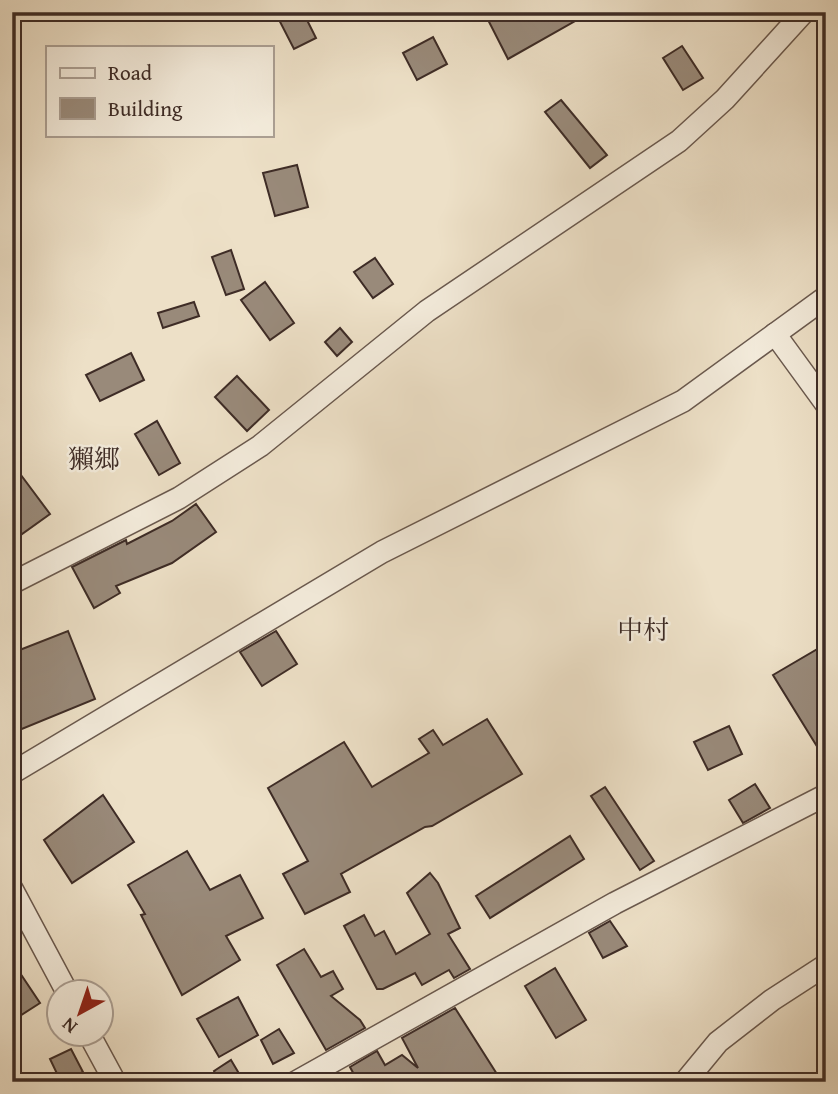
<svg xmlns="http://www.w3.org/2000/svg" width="838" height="1094" font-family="'Gentium Book Plus','Noto Serif JP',serif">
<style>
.building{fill:#998a7a;stroke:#3e2c26;stroke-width:2}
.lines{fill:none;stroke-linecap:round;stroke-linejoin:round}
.minor-casing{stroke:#6a594e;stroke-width:24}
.minor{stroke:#f3ebdb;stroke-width:21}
.labels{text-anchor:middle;stroke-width:5;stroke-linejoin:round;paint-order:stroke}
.neighbourhood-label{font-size:26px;fill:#3e2c26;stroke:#f3ebdb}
</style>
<rect width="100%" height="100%" fill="#ede0c7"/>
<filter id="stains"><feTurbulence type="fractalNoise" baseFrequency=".00286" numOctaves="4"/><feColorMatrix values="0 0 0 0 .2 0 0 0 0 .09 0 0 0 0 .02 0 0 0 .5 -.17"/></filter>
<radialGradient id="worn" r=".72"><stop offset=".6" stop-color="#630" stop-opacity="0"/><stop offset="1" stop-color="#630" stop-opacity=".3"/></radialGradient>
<g class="building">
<polygon points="275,12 303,12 316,38 294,49"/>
<polygon points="484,12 591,12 508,59"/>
<polygon points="433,37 447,64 417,80 403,53"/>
<polygon points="682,46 703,78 683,90 663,58"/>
<polygon points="561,100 607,155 590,168 545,112"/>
<polygon points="297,165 308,207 275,216 263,173"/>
<polygon points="231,250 244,289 226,295 212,257"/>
<polygon points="375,258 393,284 373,298 354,272"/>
<polygon points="265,282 294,323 270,340 241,300"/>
<polygon points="194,302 199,316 163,328 158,313"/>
<polygon points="340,328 352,342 337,356 325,342"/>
<polygon points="131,353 144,380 100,401 86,375"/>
<polygon points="237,376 269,410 247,431 215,397"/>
<polygon points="157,421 180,463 159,475 135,434"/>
<polygon points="12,463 50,514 22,534 12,520"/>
<polygon points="196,504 216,532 172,563 116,586 120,593 94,608 72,567 126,540 127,544 172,521"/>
<polygon points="68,631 95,699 12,733 12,653"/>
<polygon points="276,631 297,664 262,686 240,652"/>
<polygon points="826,644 826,761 773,675"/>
<polygon points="487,719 522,774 432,826 425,827 341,874 350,892 305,914 283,874 308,861 268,788 344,742 372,787 429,753 419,739 433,730 443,745"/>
<polygon points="729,726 742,754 708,770 694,742"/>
<polygon points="755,784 770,808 743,823 729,800"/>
<polygon points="605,787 654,861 640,870 591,796"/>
<polygon points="103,795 134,842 72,883 44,840"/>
<polygon points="570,836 584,859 490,918 476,896"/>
<polygon points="187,851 210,890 240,875 263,918 226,936 240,960 182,995 141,915 145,914 128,885"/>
<polygon points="430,873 438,883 460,928 448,934 470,969 454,978 449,970 422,985 415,973 383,989 377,989 344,926 364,915 375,936 384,931 396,954 430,934 407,893"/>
<polygon points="610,921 627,946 603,958 589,933"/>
<polygon points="304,949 321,977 333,971 343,989 331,996 360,1020 365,1028 326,1050 277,965"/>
<polygon points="12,961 40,1003 12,1021"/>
<polygon points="555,968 586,1020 556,1038 525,986"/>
<polygon points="238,997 258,1035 219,1057 197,1019"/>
<polygon points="455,1008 502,1082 353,1082 357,1080 350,1067 377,1051 385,1065 402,1055 418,1068 402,1038"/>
<polygon points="279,1029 294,1053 273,1064 261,1040"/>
<polygon points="71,1049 83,1072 61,1082 50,1059"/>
<polygon points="231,1060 244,1082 220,1082 214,1071"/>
</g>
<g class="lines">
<defs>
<g id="minor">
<polyline points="775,334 826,404"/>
<polyline points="12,583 179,498 260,446 427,311 679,141 725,99 804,12"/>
<polyline points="12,773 382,552 683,401 826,297"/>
<polyline points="12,889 67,992"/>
<polyline points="89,1034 115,1082"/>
<polyline points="296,1082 615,903 826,795"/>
<polyline points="685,1082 718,1042 772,1000 826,965"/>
</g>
</defs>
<use href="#minor" class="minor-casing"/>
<use href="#minor" class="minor"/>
</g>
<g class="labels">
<g class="neighbourhood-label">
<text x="94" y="468">獺郷</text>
<text x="643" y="639">中村</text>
</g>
</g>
<rect width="838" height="1094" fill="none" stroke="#ede0c7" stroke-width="42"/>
<rect x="14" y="14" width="810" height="1066" fill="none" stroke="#3e2c26" stroke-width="3.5"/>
<rect x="21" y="21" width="796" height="1052" fill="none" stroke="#3e2c26" stroke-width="2"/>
<rect x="46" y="46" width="228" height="91" fill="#f3ebdb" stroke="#ab9f93" stroke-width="2"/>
<rect x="60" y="68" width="35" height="10" fill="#f3ebdb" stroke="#ab9f93" stroke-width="2"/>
<text x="108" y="80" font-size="21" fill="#3e2c26">Road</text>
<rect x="60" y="98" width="35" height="21" fill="#998a7a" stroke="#ab9f93" stroke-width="2"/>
<text x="108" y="116" font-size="21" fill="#3e2c26">Building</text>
<g transform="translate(80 1013) rotate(220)"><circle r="33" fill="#f3ebdb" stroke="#ab9f93" stroke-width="2"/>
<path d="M0-5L12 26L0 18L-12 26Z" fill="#8f2418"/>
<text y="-10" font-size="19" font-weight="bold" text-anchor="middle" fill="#3e2c26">N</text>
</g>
<rect width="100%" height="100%" filter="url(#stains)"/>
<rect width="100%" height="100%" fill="url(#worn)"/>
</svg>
